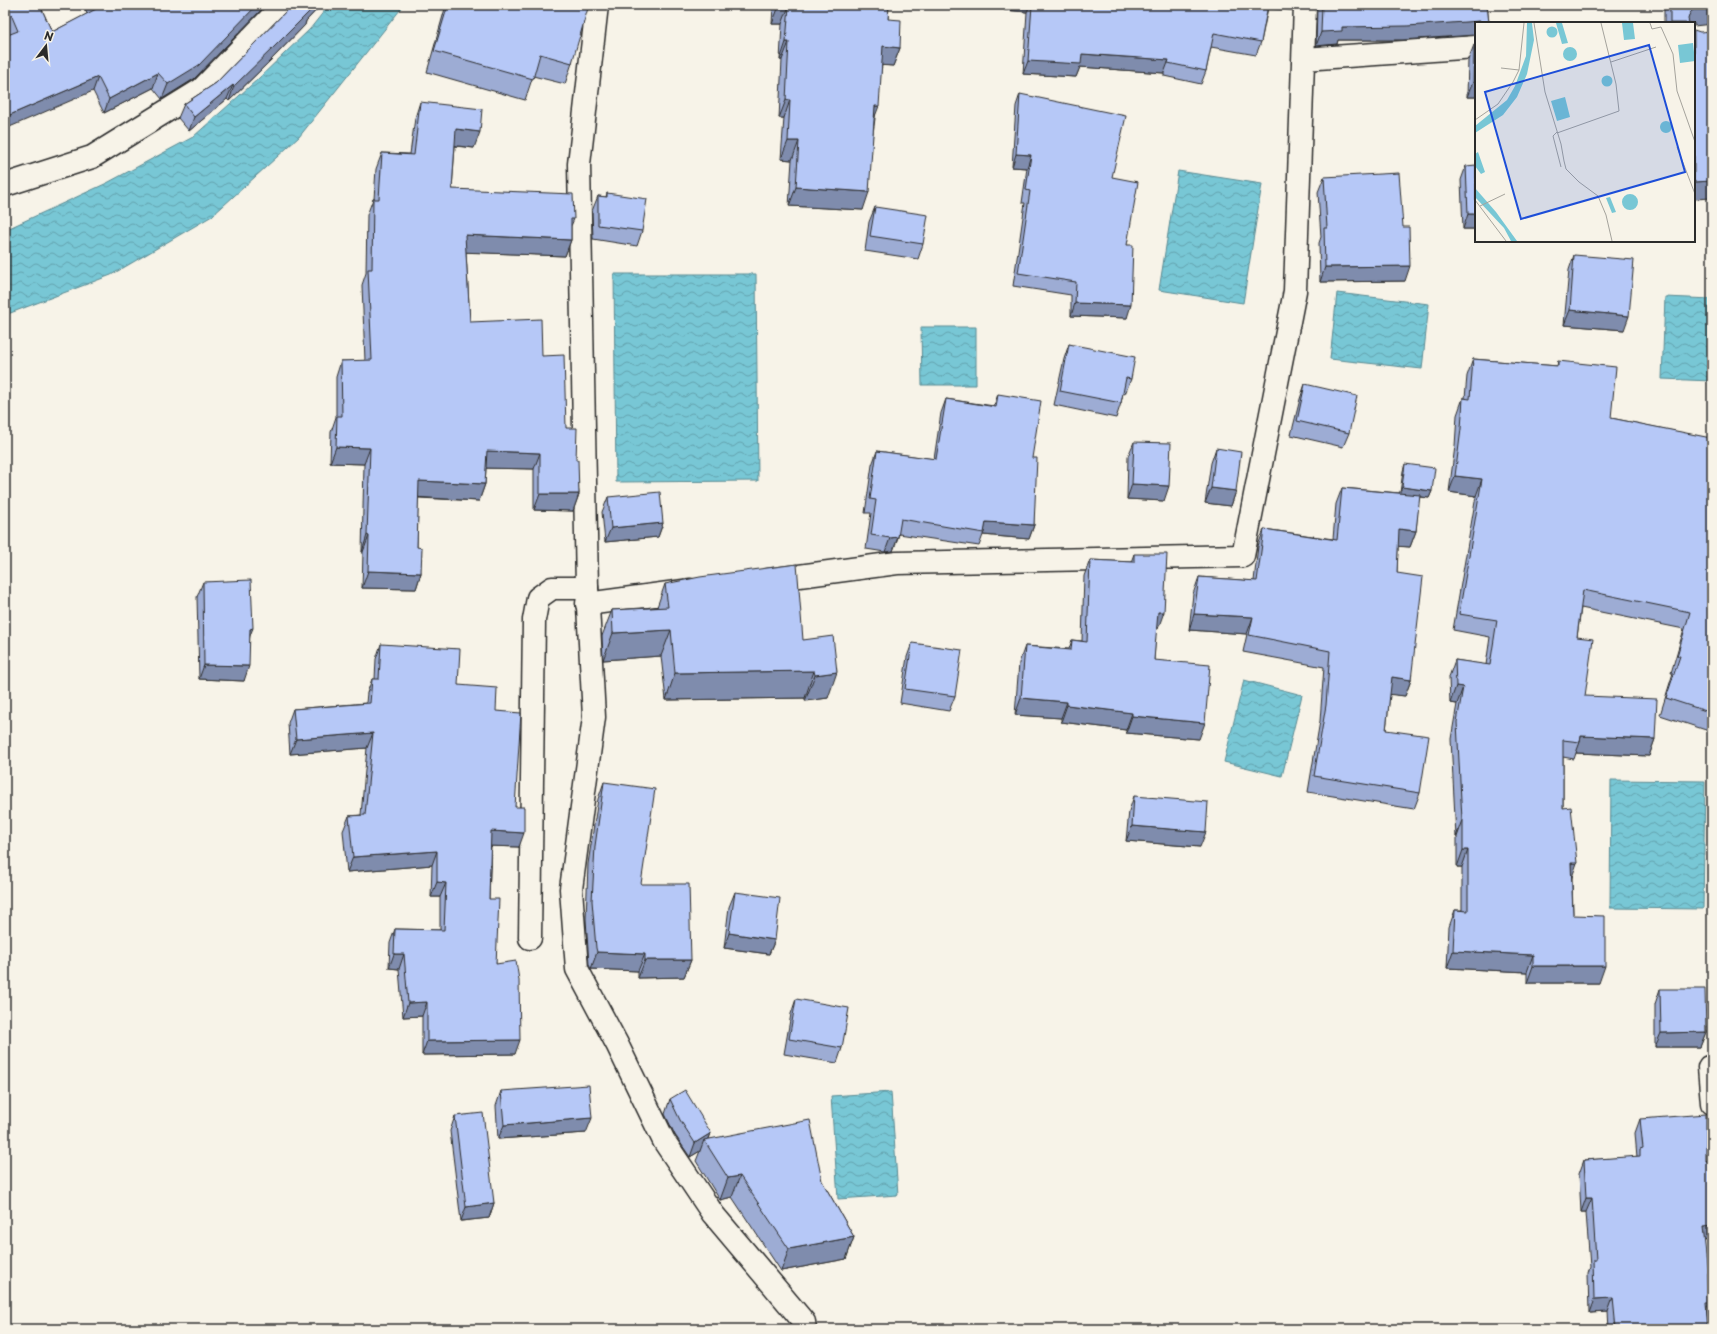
<svg xmlns="http://www.w3.org/2000/svg" width="1717" height="1334" font-family="'Playpen Sans',sans-serif">
<style>
.water{fill:url(#water-waves);stroke:#598991}
.lines{fill:none;stroke-linecap:round;stroke-linejoin:round}
.minor-casing{stroke:#2b2b2b;stroke-width:25}
.minor{stroke:#f7f3e8;stroke-width:22}
.wall{fill:#9dacd4;stroke:#2b2b2b}
.shaded-wall{fill:#7f8cad;stroke:#2b2b2b}
.building{fill:#b6c8f7;stroke:#2b2b2b}
.inset-road{fill:none;stroke:#a5a39c;stroke-width:1}
.view{fill:#1d4ed8;fill-opacity:0.15;stroke:#1d4ed8;stroke-width:2}
.inset-edge{fill:none;stroke:#2b2b2b;stroke-width:2}
</style>
<defs>
<pattern id="water-waves" width="16" height="10" patternUnits="userSpaceOnUse"><rect width="16" height="10" fill="#78c7d5"/><path d="M0 5q4-4 8 0t8 0" fill="none" stroke="#63a2ad"/></pattern>
</defs>
<rect width="100%" height="100%" fill="#f7f3e8"/>
<filter id="ink" filterUnits="userSpaceOnUse"><feTurbulence type="fractalNoise" baseFrequency=".025" numOctaves="2"/><feDisplacementMap in="SourceGraphic" scale="8" xChannelSelector="R" yChannelSelector="G"/><feConvolveMatrix kernelMatrix="1 2 1 2 8 2 1 2 1" color-interpolation-filters="sRGB"/></filter>
<g filter="url(#ink)">
<g class="water">
<polygon points="329,5 404,5 299,137 212,216 111,275 5,315 5,230 107,183 193,137 258,79 310,29"/>
<polygon points="1178,171 1262,184 1243,303 1159,290"/>
<polygon points="614,274 756,274 758,481 616,482"/>
<polygon points="1337,293 1429,304 1422,369 1330,359"/>
<polygon points="1665,297 1712,299 1712,381 1662,379"/>
<polygon points="921,327 976,327 976,385 922,385"/>
<polygon points="1244,680 1302,695 1282,776 1224,762"/>
<polygon points="1611,780 1705,781 1703,909 1610,908"/>
<polygon points="891,1092 898,1195 838,1199 831,1096"/>
</g>
<g class="lines">
<defs>
<g id="minor">
<polyline points="597,5 579,164 587,588 594,717 571,889 577,969 617,1044 664,1141 713,1214 804,1322 805,1329"/>
<polyline points="1304,59 1476,47"/>
<polyline points="5,185 92,157 202,89 283,5"/>
<polyline points="769,580 897,563 1243,556 1295,291 1305,5"/>
<polyline points="587,604 691,590"/>
<polyline points="530,938 534,620 538,598 552,588 587,588"/>
<polyline points="1709,1067 1712,1103"/>
</g>
</defs>
<use href="#minor" class="minor-casing"/>
<use href="#minor" class="minor"/>
</g>
<g class="wall">
<polygon points="5,5 40,5 52,32 87,14 84,5 266,5 194,79 162,99 153,88 104,113 93,91 9,35 5,26"/>
<polygon points="292,5 321,5 306,21 305,25 270,61 229,101 227,99 189,131 178,118 184,104 216,83"/>
<polygon points="446,5 578,5 572,63 565,84 533,76 525,100 427,72"/>
<polygon points="773,5 889,5 888,19 900,48 893,66 882,65 863,210 789,206 792,160 781,159 784,118 779,118 782,60 780,60 782,24 772,24"/>
<polygon points="1004,5 1294,5 1292,10 1268,8 1261,42 1256,55 1211,47 1206,71 1201,84 1164,76 1164,73 1080,67 1076,77 1023,74 1027,12 1004,10"/>
<polygon points="1317,5 1487,5 1489,23 1476,23 1476,35 1403,40 1338,40 1337,44 1316,46"/>
<polygon points="1664,5 1712,5 1712,24 1694,23 1664,23"/>
<polygon points="1474,45 1476,97 1467,97 1468,60"/>
<polygon points="1020,94 1112,177 1127,245 1127,318 1071,316 1071,295 1013,286 1025,203 1022,203 1027,168 1012,167 1016,106"/>
<polygon points="420,102 474,148 455,146 452,189 574,219 571,226 571,240 565,256 466,252 470,322 542,356 566,428 576,460 579,494 573,511 534,510 534,469 486,468 485,484 479,501 418,498 417,547 421,573 416,589 362,588 363,552 362,552 364,464 330,463 331,432 336,417 336,377 341,361 365,361 362,285 366,273 367,215 373,199 374,199 376,169 382,153 410,154 415,118"/>
<polygon points="1466,166 1476,229 1463,229 1461,180"/>
<polygon points="1324,177 1405,281 1320,282 1319,243 1321,237 1318,192"/>
<polygon points="607,193 642,231 637,246 593,239 592,211 598,196 606,197"/>
<polygon points="875,207 923,244 918,259 865,251 869,222"/>
<polygon points="1574,255 1624,330 1564,325 1569,270"/>
<polygon points="1069,344 1131,379 1125,394 1123,393 1121,403 1116,418 1054,405 1064,359"/>
<polygon points="1473,359 1557,366 1558,361 1611,418 1708,438 1711,428 1712,428 1712,732 1660,715 1673,673 1671,673 1684,629 1581,608 1577,637 1585,696 1655,739 1649,756 1576,753 1574,759 1563,757 1563,808 1572,877 1573,915 1599,983 1527,983 1527,972 1447,968 1449,927 1455,910 1462,910 1462,867 1457,867 1457,837 1456,837 1451,739 1457,704 1450,703 1449,677 1455,660 1486,665 1490,637 1453,630 1476,496 1449,492 1455,446 1457,415 1463,398 1465,398 1467,376"/>
<polygon points="1305,384 1349,433 1343,447 1291,435 1300,399"/>
<polygon points="998,394 1032,458 1034,525 1029,539 983,535 979,546 899,534 898,537 893,551 885,552 866,549 871,513 865,513 872,465 877,451 934,459 941,413 946,399 994,406"/>
<polygon points="1134,442 1164,501 1127,499 1128,456"/>
<polygon points="1216,448 1236,491 1231,506 1205,503 1211,463"/>
<polygon points="1405,464 1432,491 1429,498 1419,497 1416,531 1410,547 1398,546 1397,573 1411,680 1405,696 1390,694 1386,730 1420,793 1414,809 1308,792 1320,721 1324,667 1243,652 1247,634 1189,630 1193,594 1199,577 1254,581 1258,546 1264,529 1333,539 1336,504 1342,488 1400,493 1403,471"/>
<polygon points="608,497 663,523 658,537 605,542 602,512"/>
<polygon points="1134,554 1158,629 1156,628 1154,660 1199,739 1126,733 1126,730 1061,722 1061,718 1015,715 1019,663 1025,646 1069,649 1072,640 1082,641 1084,576 1090,560 1131,562"/>
<polygon points="203,582 250,635 244,681 199,679 197,597"/>
<polygon points="665,584 803,640 828,698 805,701 805,698 666,700 661,656 603,660 602,636 612,610 657,607"/>
<polygon points="912,643 955,696 949,711 900,703 907,657"/>
<polygon points="381,644 458,685 496,711 515,807 519,847 491,846 489,899 496,964 515,1054 422,1055 422,1016 403,1017 399,969 389,968 390,943 395,929 440,930 440,897 431,897 432,865 347,872 343,831 349,816 361,815 367,748 290,754 288,723 293,709 366,703 367,693 372,679 375,679 376,659"/>
<polygon points="604,782 641,884 691,960 684,977 638,978 638,971 591,969 589,965 586,919 588,864 598,799"/>
<polygon points="1134,796 1200,847 1126,841 1129,811"/>
<polygon points="735,892 775,940 769,954 724,948 729,907"/>
<polygon points="1660,989 1706,1032 1700,1047 1655,1047 1655,1004"/>
<polygon points="796,999 842,1048 837,1063 784,1054 791,1014"/>
<polygon points="501,1091 586,1133 498,1139 496,1106"/>
<polygon points="670,1099 711,1133 709,1139 822,1181 854,1237 846,1259 781,1271 732,1197 720,1200 696,1161 700,1151 690,1157 675,1135 665,1114"/>
<polygon points="455,1116 494,1203 489,1218 461,1221 450,1131"/>
<polygon points="1640,1119 1706,1162 1712,1162 1712,1240 1704,1241 1708,1302 1706,1307 1707,1329 1609,1329 1608,1312 1589,1313 1588,1274 1590,1267 1586,1212 1581,1212 1579,1174 1584,1160 1637,1157 1635,1133"/>
</g>
<g class="shaded-wall">
<polygon points="257,5 266,5 194,79 162,99 168,84"/>
<polygon points="313,5 321,5 306,21 305,25 270,61 229,101 234,86"/>
<polygon points="1006,5 1030,5 1027,12 1004,10"/>
<polygon points="1266,5 1294,5 1292,10 1265,8"/>
<polygon points="779,6 789,6 782,24 772,24"/>
<polygon points="1712,7 1712,24 1694,26 1694,23 1686,23 1690,13 1695,8"/>
<polygon points="1480,21 1479,23 1476,23 1476,32 1475,35 1403,40 1338,40 1337,44 1316,46 1321,32 1342,27"/>
<polygon points="786,42 789,42 782,60 780,60"/>
<polygon points="883,46 900,48 893,66 876,65"/>
<polygon points="1082,54 1169,60 1164,73 1080,67 1076,77 1023,74 1028,61"/>
<polygon points="158,73 153,88 104,113 109,99"/>
<polygon points="98,77 93,91 5,129 5,117"/>
<polygon points="1473,82 1476,82 1476,97 1467,97"/>
<polygon points="233,85 227,99 189,131 194,117"/>
<polygon points="786,100 790,100 784,118 779,118"/>
<polygon points="875,106 879,106 872,124"/>
<polygon points="456,129 480,132 474,148 450,145"/>
<polygon points="788,141 799,141 792,160 781,159"/>
<polygon points="1016,154 1031,155 1027,168 1012,167"/>
<polygon points="1712,181 1712,198 1694,199 1694,182"/>
<polygon points="796,187 869,192 863,210 789,206"/>
<polygon points="1468,214 1476,214 1476,229 1463,229"/>
<polygon points="465,235 571,240 565,256 459,252"/>
<polygon points="1410,266 1405,281 1320,282 1325,267"/>
<polygon points="1075,303 1131,305 1127,318 1071,316"/>
<polygon points="1570,310 1629,316 1624,330 1564,325"/>
<polygon points="336,447 370,448 364,464 330,463"/>
<polygon points="487,451 540,453 534,469 481,468"/>
<polygon points="1455,476 1482,479 1476,496 1449,492"/>
<polygon points="419,481 485,484 479,501 413,497"/>
<polygon points="1132,484 1169,486 1164,501 1127,499"/>
<polygon points="1402,487 1432,491 1429,498 1399,494"/>
<polygon points="1211,488 1236,491 1231,506 1205,503"/>
<polygon points="540,494 579,494 573,511 534,510"/>
<polygon points="986,522 1034,525 1029,539 983,535"/>
<polygon points="663,523 658,537 605,542 611,528"/>
<polygon points="1399,529 1416,531 1410,547 1393,546"/>
<polygon points="367,535 369,536 363,552 362,552"/>
<polygon points="898,537 893,551 885,552 890,538"/>
<polygon points="368,571 421,573 416,589 362,588"/>
<polygon points="1158,612 1164,612 1158,629 1152,628"/>
<polygon points="1194,614 1253,617 1247,634 1189,630"/>
<polygon points="253,628 247,643 250,629"/>
<polygon points="671,630 661,656 603,660 613,633"/>
<polygon points="204,665 249,666 244,681 199,679"/>
<polygon points="814,671 805,698 666,700 675,673"/>
<polygon points="837,672 828,698 805,701 815,675"/>
<polygon points="1392,677 1411,680 1405,696 1386,694"/>
<polygon points="1456,686 1463,687 1457,704 1450,703"/>
<polygon points="1021,698 1067,702 1061,718 1015,715"/>
<polygon points="1067,705 1132,713 1126,730 1061,722"/>
<polygon points="1132,716 1205,723 1199,739 1126,733"/>
<polygon points="373,733 367,748 290,754 296,739"/>
<polygon points="1581,736 1655,739 1649,756 1576,753 1580,742"/>
<polygon points="1462,820 1463,820 1457,837 1456,837"/>
<polygon points="1132,826 1206,832 1200,847 1126,841"/>
<polygon points="491,831 524,833 519,847 486,846"/>
<polygon points="1463,850 1468,850 1462,867 1457,867"/>
<polygon points="437,851 432,865 347,872 353,857"/>
<polygon points="1571,863 1577,863 1571,880"/>
<polygon points="437,882 446,883 440,897 431,897"/>
<polygon points="729,933 775,940 769,954 724,948"/>
<polygon points="1453,951 1533,955 1527,972 1447,968"/>
<polygon points="597,952 645,954 638,971 591,969"/>
<polygon points="394,954 404,954 399,969 389,968"/>
<polygon points="645,960 691,960 684,977 638,978"/>
<polygon points="1533,966 1605,966 1599,983 1527,983"/>
<polygon points="427,1002 422,1016 403,1017 408,1003"/>
<polygon points="1706,1032 1700,1047 1655,1047 1661,1033"/>
<polygon points="520,1040 515,1054 422,1055 427,1041"/>
<polygon points="592,1118 586,1133 498,1139 504,1125"/>
<polygon points="711,1133 707,1144 704,1140 700,1151 690,1157 695,1143"/>
<polygon points="740,1176 732,1197 720,1200 728,1178"/>
<polygon points="1586,1198 1592,1198 1586,1212 1581,1212"/>
<polygon points="494,1203 489,1218 461,1221 466,1207"/>
<polygon points="1712,1226 1712,1240 1698,1241 1703,1227"/>
<polygon points="854,1237 846,1259 781,1271 789,1249"/>
<polygon points="1613,1298 1608,1312 1589,1313 1594,1299"/>
<polygon points="1670,1327 1669,1329 1650,1329"/>
</g>
<g class="building">
<polygon points="7,5 40,5 52,32 96,9 95,5 257,5 199,65 168,84 158,73 109,99 98,77 5,117 5,36 18,31"/>
<polygon points="292,5 313,5 309,10 310,11 275,46 234,86 233,85 194,117 184,104 216,83"/>
<polygon points="448,5 578,5 588,8 572,63 540,54 533,79 434,51"/>
<polygon points="779,5 889,5 888,19 901,20 900,48 883,46 879,106 875,106 869,192 796,187 799,141 788,141 790,100 786,100 789,42 786,42 789,6 779,6"/>
<polygon points="1032,5 1268,5 1261,42 1214,33 1206,71 1168,63 1169,60 1082,54 1081,64 1028,61"/>
<polygon points="1322,5 1487,5 1489,23 1484,23 1480,21 1407,26 1342,27 1342,31 1321,32"/>
<polygon points="1670,5 1712,5 1712,7 1695,8 1690,13 1688,19 1689,23 1670,23"/>
<polygon points="1694,30 1700,32 1712,31 1712,181 1694,182"/>
<polygon points="1474,45 1476,45 1476,82 1473,82"/>
<polygon points="1020,94 1126,116 1112,177 1138,182 1127,245 1133,245 1131,305 1075,303 1076,282 1018,273 1030,191 1026,190 1031,155 1016,154"/>
<polygon points="420,102 482,109 480,132 456,129 452,189 573,194 574,219 571,219 571,240 465,235 470,322 541,319 542,356 564,355 566,428 577,428 576,460 578,460 579,494 540,494 540,453 487,451 485,484 419,481 417,547 422,548 421,573 368,571 369,536 367,535 370,448 336,447 337,416 342,416 341,361 372,360 368,269 372,269 373,199 379,199 382,153 414,155"/>
<polygon points="1476,165 1476,214 1468,214 1466,166"/>
<polygon points="1399,173 1403,227 1409,227 1410,266 1325,267 1324,228 1327,228 1324,177"/>
<polygon points="607,193 647,199 642,231 598,225 598,196 607,197"/>
<polygon points="875,207 928,215 923,244 870,236"/>
<polygon points="1574,255 1634,260 1629,316 1570,310"/>
<polygon points="1069,344 1135,357 1131,379 1126,378 1121,403 1060,391"/>
<polygon points="1473,359 1558,366 1558,361 1616,367 1611,418 1711,438 1711,428 1712,428 1712,713 1666,698 1680,656 1677,656 1690,612 1583,590 1577,637 1593,639 1585,696 1657,699 1655,739 1581,736 1580,742 1563,740 1563,808 1571,807 1577,863 1571,863 1573,915 1605,916 1605,966 1533,966 1533,955 1453,951 1455,910 1468,911 1468,850 1463,850 1463,820 1462,820 1457,722 1463,687 1456,686 1455,660 1490,665 1497,620 1459,614 1482,479 1455,476 1461,429 1463,398 1470,399"/>
<polygon points="1305,384 1357,396 1349,433 1297,421"/>
<polygon points="998,394 1041,401 1032,458 1037,458 1034,525 986,522 984,533 901,519 898,537 890,538 871,535 876,500 870,499 877,451 936,459 946,399 996,407"/>
<polygon points="1134,442 1171,443 1169,486 1132,484"/>
<polygon points="1216,448 1241,452 1236,491 1211,488"/>
<polygon points="1405,464 1435,468 1432,491 1402,487"/>
<polygon points="1342,488 1420,495 1416,531 1399,529 1397,573 1423,577 1411,680 1392,677 1386,730 1429,736 1420,793 1314,776 1326,705 1330,651 1249,635 1253,617 1194,614 1199,577 1257,581 1264,529 1337,540"/>
<polygon points="660,492 663,523 611,528 608,497"/>
<polygon points="1134,554 1167,554 1164,612 1158,612 1154,660 1210,665 1205,723 1132,716 1132,713 1067,705 1067,702 1021,698 1025,646 1071,650 1072,640 1087,642 1090,560 1134,562"/>
<polygon points="797,564 803,640 833,636 837,672 815,675 814,671 675,673 671,630 613,633 612,610 668,607 665,584 700,577"/>
<polygon points="251,580 253,628 250,629 249,666 204,665 203,582"/>
<polygon points="912,643 962,650 955,696 905,689"/>
<polygon points="381,644 460,649 458,685 497,688 496,711 521,713 515,807 524,807 524,833 491,831 489,899 499,899 496,964 516,961 519,980 520,1040 427,1041 427,1002 408,1003 404,954 394,954 395,929 444,930 446,883 437,882 437,851 353,857 349,816 365,815 373,733 296,739 293,709 370,703 372,679 379,679"/>
<polygon points="604,782 655,789 641,884 689,884 691,960 645,960 645,954 597,952 596,948 592,901 595,846"/>
<polygon points="1134,796 1208,802 1206,832 1132,826"/>
<polygon points="735,892 780,898 775,940 729,933"/>
<polygon points="1660,989 1705,989 1706,1032 1661,1033"/>
<polygon points="796,999 849,1008 842,1048 789,1039"/>
<polygon points="589,1085 592,1118 504,1125 501,1091"/>
<polygon points="685,1090 711,1133 695,1143 680,1120 670,1099"/>
<polygon points="483,1113 494,1203 466,1207 455,1116"/>
<polygon points="1706,1114 1706,1162 1712,1162 1712,1226 1703,1227 1708,1273 1707,1273 1708,1302 1705,1302 1707,1329 1670,1329 1670,1327 1650,1329 1616,1329 1613,1298 1594,1299 1593,1260 1596,1260 1592,1198 1586,1198 1584,1160 1640,1156 1640,1149 1643,1148 1640,1119"/>
<polygon points="810,1120 822,1181 854,1237 789,1249 740,1176 728,1178 704,1140"/>
</g>
</g>
<g transform="translate(1475 22)">
<rect width="220" height="220" fill="#f7f3e8"/>
<path d="M52,1H57L59,18L52,52L42,75L28,93L0,111V104L32,78L40,64L51,34ZM81,1H87L93,21L87,22ZM147,1H158L160,17L149,18ZM71.5 10a5.5 5.5 0 1 1 11 0a5.5 5.5 0 1 1-11 0ZM218,21L220,39L205,41L203,23ZM88 32a7 7 0 1 1 14 0a7 7 0 1 1-14 0ZM126.5 59a5.5 5.5 0 1 1 11 0a5.5 5.5 0 1 1-11 0ZM90,75L95,95L82,99L76,79ZM185 105a6 6 0 1 1 12 0a6 6 0 1 1-12 0ZM3,130L10,150L6,152L0,144V132ZM0,166L21,190L42,219H36L29,206L0,175ZM147 180a8 8 0 1 1 16 0a8 8 0 1 1-16 0ZM135,175L141,190L137,191L131,176Z" fill="#78c7d5"/>
<path class="inset-road" d="M59,1L70,70L86,122L89,139L91,147L104,160L123,174L131,193L137,219M175,1L177,7L186,5L198,32L202,69L220,120M136,40L181,25M26,46L44,48M0,98L23,82L38,60L44,48L49,1M82,110L78,114L86,145M82,111L144,89L141,62L126,1M202,125L220,172M0,178L31,219M5,184L30,172"/>
<path class="view" d="M174,23L210,150L46,197L10,70Z"/>
<rect width="220" height="220" class="inset-edge"/>
</g>
<rect width="1717" height="1334" fill="none" stroke="#f7f3e8" stroke-width="20"/>
<rect x="10" y="10" width="1697" height="1314" fill="none" stroke="#2b2b2b" stroke-width="1.5" filter="url(#ink)"/>
<g transform="translate(46 46) rotate(16)" stroke="#f7f3e8" stroke-width="3" paint-order="stroke">
<path d="M0-3L7 15L0 10L-7 15Z" fill="#2b2b2b"/>
<text y="-6" font-size="11" font-weight="bold" text-anchor="middle" fill="#2b2b2b">N</text>
</g>
</svg>
